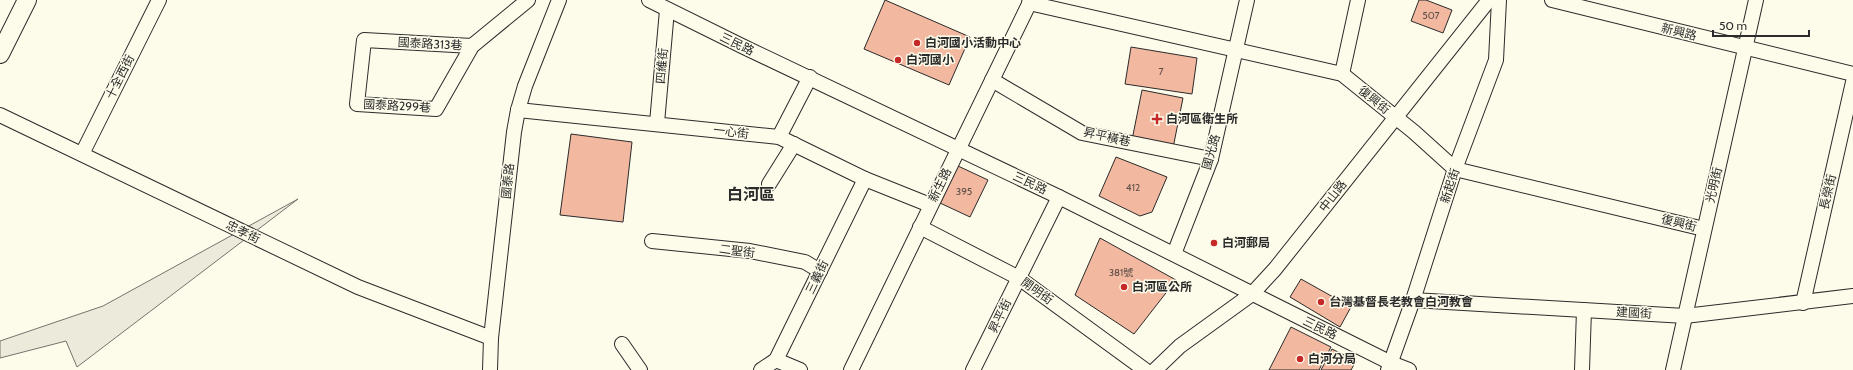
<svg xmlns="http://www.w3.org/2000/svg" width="1853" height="370" font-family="Cabin,'Noto Sans TC',sans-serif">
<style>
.green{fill:#ecebdb;stroke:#74746e}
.building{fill:#f2b8a0;stroke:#2b2b2b}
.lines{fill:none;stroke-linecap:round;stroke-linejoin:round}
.minor-casing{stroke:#2b2b2b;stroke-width:16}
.major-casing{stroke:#2b2b2b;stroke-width:20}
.minor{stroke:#fdfbea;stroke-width:14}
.major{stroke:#fdfbea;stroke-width:18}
.poi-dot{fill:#c62828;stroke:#fdfbea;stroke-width:1.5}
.labels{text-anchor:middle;stroke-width:3;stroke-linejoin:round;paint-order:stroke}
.number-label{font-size:10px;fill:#5d4e48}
.street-label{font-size:12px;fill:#2b2b2b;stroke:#fdfbea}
.poi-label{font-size:12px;font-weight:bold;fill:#2b2b2b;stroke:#fdfbea;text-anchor:start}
.district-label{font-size:16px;font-weight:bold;fill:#2b2b2b;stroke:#fdfbea}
</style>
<rect width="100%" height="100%" fill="#fdfbea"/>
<polygon class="green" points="298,199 77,367 66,341 0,358 0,341 103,306"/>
<g class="building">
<polygon points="885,0 970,37 949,85 864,49"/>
<polygon points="1419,0 1426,0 1452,10 1443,33 1411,21"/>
<polygon points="1131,47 1197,58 1192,94 1125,84"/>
<polygon points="1142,90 1183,98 1173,148 1132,140"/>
<polygon points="571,134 632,142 623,222 560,215"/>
<polygon points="1116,157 1167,177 1152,212 1140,216 1099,196"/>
<polygon points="958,166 988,180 970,217 940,203"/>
<polygon points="1100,238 1176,280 1134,334 1075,295"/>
<polygon points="1301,279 1351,307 1340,327 1290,297"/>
<polygon points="1291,327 1331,347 1319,370 1269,370"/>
<polygon points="1332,349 1356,361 1351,370 1321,370"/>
</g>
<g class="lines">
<defs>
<g id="minor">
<polyline points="649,0 744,47 1059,197 1391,363 1409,370"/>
<polyline points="1552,0 1853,74"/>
<polyline points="1029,3 1342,74 1414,132 1455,169 1704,229"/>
<polyline points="472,46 364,40 357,104 436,109 472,46 528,0"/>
<polyline points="1342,74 1358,0"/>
<polyline points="992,80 1082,133 1211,159"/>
<polyline points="518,110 779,137 865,179 930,205"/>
<polyline points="0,115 358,287 491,338"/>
<polyline points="657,123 667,10"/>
<polyline points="779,137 810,77"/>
<polyline points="82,154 159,0"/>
<polyline points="769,184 794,144"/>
<polyline points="920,227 1019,278 1145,370"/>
<polyline points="652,241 750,251 805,262 820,271"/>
<polyline points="1174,254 1211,159 1247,0"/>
<polyline points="1413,300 1685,316 1853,296"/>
<polyline points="1803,303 1853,82"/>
<polyline points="622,344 640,370"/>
<polyline points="776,360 800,370"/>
<polyline points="490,370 491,338 514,132 518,110 525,86 559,0"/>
<polyline points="761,370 776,360 865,179"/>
<polyline points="851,370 1031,0"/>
<polyline points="973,370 1059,197"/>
<polyline points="1155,370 1180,346 1252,294 1275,269 1489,0"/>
<polyline points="1388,370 1413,300 1455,169 1496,60 1499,0"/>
<polyline points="1582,370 1584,310"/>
<polyline points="1673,370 1756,0"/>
</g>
<polyline id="major" points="0,54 27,0"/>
</defs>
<use href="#minor" class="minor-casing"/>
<use href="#major" class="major-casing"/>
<use href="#minor" class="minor"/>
<use href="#major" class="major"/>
</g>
<g class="poi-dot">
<circle cx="917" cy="43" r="4"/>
<circle cx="898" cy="60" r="4"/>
<path d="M1155 113h4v4h4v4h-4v4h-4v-4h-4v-4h4z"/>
<circle cx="1214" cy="243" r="4"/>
<circle cx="1124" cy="287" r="4"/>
<circle cx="1321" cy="302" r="4"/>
<circle cx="1300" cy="359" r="4"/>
</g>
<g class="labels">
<g class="number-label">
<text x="1431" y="19">507</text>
<text x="1161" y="75">7</text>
<text x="1133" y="191">412</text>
<text x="964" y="195">395</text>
<text x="1121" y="276">381號</text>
</g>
<g class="street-label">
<text transform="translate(1679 32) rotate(14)" y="4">新興路</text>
<text transform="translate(430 44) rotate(3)" y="4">國泰路313巷</text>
<text transform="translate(737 44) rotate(26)" y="4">三民路</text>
<text transform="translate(662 66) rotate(-85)" y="4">四維街</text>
<text transform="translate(120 77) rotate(-63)" y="4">十全西街</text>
<text transform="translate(1374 100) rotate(39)" y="4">復興街</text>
<text transform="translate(397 106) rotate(3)" y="4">國泰路299巷</text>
<text transform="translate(731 132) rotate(7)" y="4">一心街</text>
<text transform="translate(1107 137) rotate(13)" y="4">昇平橫巷</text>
<text transform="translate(1211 152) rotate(-74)" y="4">國光路</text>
<text transform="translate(508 181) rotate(-84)" y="4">國泰路</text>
<text transform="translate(1030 183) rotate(25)" y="4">三民路</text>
<text transform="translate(940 185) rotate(-64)" y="4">新生路</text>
<text transform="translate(1714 185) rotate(-77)" y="4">光明街</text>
<text transform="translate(1450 186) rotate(-72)" y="4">新起街</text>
<text transform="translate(1828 192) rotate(-77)" y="4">長榮街</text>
<text transform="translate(1333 196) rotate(-52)" y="4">中山路</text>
<text transform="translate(1679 223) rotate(14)" y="4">復興街</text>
<text transform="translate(243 232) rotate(26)" y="4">忠孝街</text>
<text transform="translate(737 251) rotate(7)" y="4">二聖街</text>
<text transform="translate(817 277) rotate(-64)" y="4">三義街</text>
<text transform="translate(1037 291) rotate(36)" y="4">開明街</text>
<text transform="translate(1634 313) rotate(3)" y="4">建國街</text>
<text transform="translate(1000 316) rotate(-64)" y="4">昇平街</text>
<text transform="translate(1320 328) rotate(26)" y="4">三民路</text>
</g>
<g class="poi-label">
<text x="925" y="47">白河國小活動中心</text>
<text x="906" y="64">白河國小</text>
<text x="1166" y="123">白河區衛生所</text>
<text x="1222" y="247">白河郵局</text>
<text x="1132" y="291">白河區公所</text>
<text x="1329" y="306">台灣基督長老教會白河教會</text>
<text x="1308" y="363">白河分局</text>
</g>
<g class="district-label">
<text x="751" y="200">白河區</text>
</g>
</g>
<path d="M1713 30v6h96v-6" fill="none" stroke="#2b2b2b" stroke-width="2"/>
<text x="1719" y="30" font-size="12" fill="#2b2b2b" stroke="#fdfbea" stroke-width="3" paint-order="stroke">50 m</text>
</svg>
